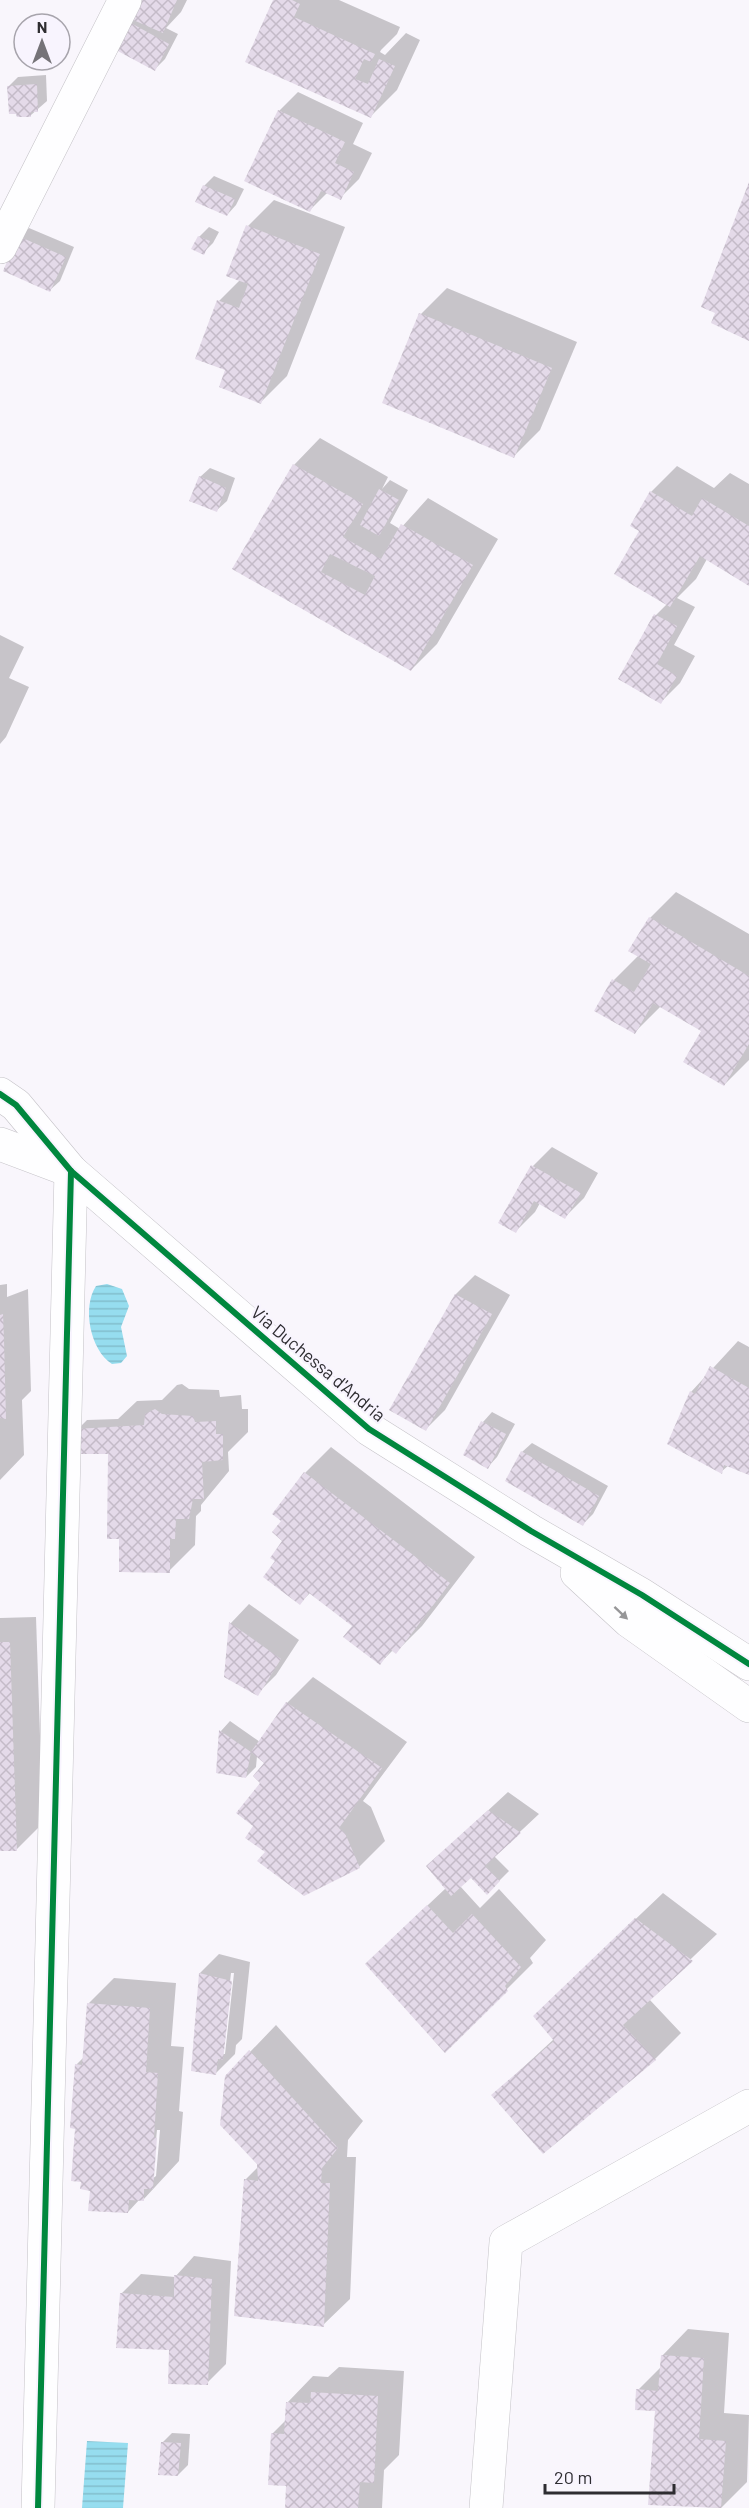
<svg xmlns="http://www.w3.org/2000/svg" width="749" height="2508" font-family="Barlow,sans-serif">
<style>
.water{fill:url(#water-rules)}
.shadow{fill:#0003;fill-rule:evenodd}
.building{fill:url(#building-cross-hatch);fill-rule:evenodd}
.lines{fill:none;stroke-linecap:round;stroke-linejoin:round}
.minor-casing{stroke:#c4c2c7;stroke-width:34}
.minor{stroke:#fefeff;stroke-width:33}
.cycleway-casing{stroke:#f8f4fe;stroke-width:10}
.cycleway{stroke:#00873e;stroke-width:6}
.oneway{fill:#969698}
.labels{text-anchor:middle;stroke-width:4.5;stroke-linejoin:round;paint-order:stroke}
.street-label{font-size:18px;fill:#2e2d31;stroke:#f8f4fe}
</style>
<defs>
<pattern id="water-rules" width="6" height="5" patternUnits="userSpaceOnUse" patternTransform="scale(1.5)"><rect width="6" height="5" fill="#96ddef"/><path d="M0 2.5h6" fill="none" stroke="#82becd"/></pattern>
<pattern id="building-cross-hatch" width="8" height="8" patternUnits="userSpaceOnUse" patternTransform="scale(1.5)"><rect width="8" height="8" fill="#e4dae9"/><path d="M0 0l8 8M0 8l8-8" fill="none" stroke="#c4bbc8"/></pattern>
</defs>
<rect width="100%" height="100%" fill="#f9f6fc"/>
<g class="water">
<path d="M107,1284L122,1289L129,1306L121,1327L127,1356L121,1363L112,1364C90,1350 82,1307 96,1286Z"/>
<polygon points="87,2441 128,2443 123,2508 82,2508"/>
</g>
<g class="shadow">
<polygon points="141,0 187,0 181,12 166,28 178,34 165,59 155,69 116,48"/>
<polygon points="274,0 339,0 400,27 397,34 381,50 380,52 385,55 406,33 420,40 397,90 371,116"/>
<polygon points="46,75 47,101 31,115 9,86 18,77"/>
<polygon points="298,92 363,123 353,144 372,153 359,179 340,198 328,192 310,210 279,111"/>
<polygon points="214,176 244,189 236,205 227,215 204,186"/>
<polygon points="274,200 345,227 287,376 261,402 227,369 219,301 240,280 248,226"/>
<polygon points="209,227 219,232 213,243 203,253 199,237"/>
<polygon points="29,228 74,247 60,281 50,290 20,237"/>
<polygon points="447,288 577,342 540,430 514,456 421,314"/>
<polygon points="320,438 388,477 382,489 390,480 408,490 390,523 400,529 428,498 498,539 437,644 411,670 234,568 294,465"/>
<polygon points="677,466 714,488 730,473 749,484 749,584 707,559 696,579 677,598 695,607 674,645 695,656 680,683 661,702 620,679 656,615 667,604 641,531 651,492"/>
<polygon points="210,468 235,478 227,501 217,510 200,477"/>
<polygon points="0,635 24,647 9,678 29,687 6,737 0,744"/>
<polygon points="676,892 749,934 749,1060 724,1085 703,1031 661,1006 635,1032 614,980 639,955 650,918"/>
<polygon points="552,1147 598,1173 584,1198 565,1217 540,1203 535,1212 516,1231 500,1222 533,1166"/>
<polygon points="475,1275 510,1295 445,1410 426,1429 391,1409 456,1294"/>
<polygon points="7,1284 7,1297 28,1289 31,1391 22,1400 24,1455 0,1480 0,1285"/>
<polygon points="738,1341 749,1347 749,1473 729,1465 721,1472 669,1444 691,1392"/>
<polygon points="182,1384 189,1389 219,1390 220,1397 241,1395 242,1409 248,1409 248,1432 228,1452 229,1471 201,1505 201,1511 196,1516 195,1545 169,1571 120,1538 110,1450 77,1430 87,1420 118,1419 137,1401 162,1400 177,1385"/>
<polygon points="492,1412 515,1424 497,1457 488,1467 465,1454 483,1422"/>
<polygon points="532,1443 608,1486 593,1514 583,1524 522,1452"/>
<polygon points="331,1447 475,1557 422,1626 396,1652 393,1650 380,1663 354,1626 310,1593 300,1603 277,1561 305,1473"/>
<polygon points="249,1604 299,1640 276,1675 257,1694 225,1676 231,1623"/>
<polygon points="36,1617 43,1823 17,1849 0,1850 0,1618"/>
<polygon points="313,1677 407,1742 363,1801 371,1807 385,1841 359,1867 268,1852 255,1826 266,1763 257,1756 256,1767 246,1777 217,1772 221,1731 230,1721 260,1742 287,1703"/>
<polygon points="508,1792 539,1814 494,1856 509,1871 487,1893 476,1872 460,1886 480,1908 499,1889 546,1940 530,1958 533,1963 445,2051 393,1938 446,1888 428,1866"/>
<polygon points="663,1893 717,1934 649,1999 681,2033 655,2059 543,2152 493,2095 554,2039 561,1990"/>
<path d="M219,1954L250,1962L242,2039L236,2045L235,2054L216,2073L200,1973ZM231,1973H234L225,2054H222Z"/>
<path d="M114,1978L176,1983L171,2046L184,2047L179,2111L183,2112L179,2161L143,2200L140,2199L128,2212L92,2189L77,2128L76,2065L84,2057L88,2004ZM157,2130H160L156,2176L152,2179Z"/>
<polygon points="276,2025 363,2121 348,2140 347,2157 356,2157 350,2299 323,2325 245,2180 259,2166 227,2076"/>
<polygon points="194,2256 231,2261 226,2364 207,2383 122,2293 141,2274 175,2277"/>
<polygon points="688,2329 729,2333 724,2413 749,2415 747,2482 721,2508 650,2503 657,2410 638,2390 662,2366 662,2356"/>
<polygon points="339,2367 404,2371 399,2455 384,2470 382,2508 286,2508 287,2484 272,2434 286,2420 287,2403 313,2376 328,2377"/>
<polygon points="172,2433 190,2434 188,2465 178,2475 162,2443"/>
</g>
<g class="building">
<polygon points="139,0 177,0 163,33 131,19"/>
<polygon points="273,0 292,0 300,4 294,17 375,54 371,62 364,59 355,79 368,84 379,59 395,66 371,118 245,62"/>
<polygon points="129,22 169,44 155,71 114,49"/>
<polygon points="37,84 38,112 31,112 31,117 17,117 16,114 9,114 7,86"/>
<polygon points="278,110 345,142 335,163 354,172 341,200 321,191 310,212 244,181"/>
<polygon points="749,182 749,341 711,323 715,313 701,307"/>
<polygon points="203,185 235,199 227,216 195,202"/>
<polygon points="246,225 320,254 261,404 219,387 225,370 195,359 217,300 239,308 248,284 226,276"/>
<polygon points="18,236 66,257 50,292 3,271"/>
<polygon points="198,236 210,241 204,255 191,249"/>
<polygon points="419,313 552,368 514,458 382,403"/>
<path d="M293,464L363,504L343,537L381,559L401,524L473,565L411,671L232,569ZM330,554L375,576L365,595L321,572Z"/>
<polygon points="199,476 226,488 217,512 189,501"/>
<polygon points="379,489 399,500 379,536 360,525"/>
<polygon points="650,491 692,516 702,498 749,526 749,586 700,556 670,607 614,574 639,531 630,526"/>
<polygon points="654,614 677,626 657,664 677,676 661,704 618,679"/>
<polygon points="649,917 749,976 749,1044 724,1086 683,1062 701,1031 653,1003 635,1034 594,1011 612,979 634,992 651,964 628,951"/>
<polygon points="531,1165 581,1193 565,1219 534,1201 516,1233 498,1223"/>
<polygon points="455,1294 492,1314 426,1431 389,1410"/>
<polygon points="3,1314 4,1340 6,1419 0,1418 0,1315"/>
<polygon points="710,1366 749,1388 749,1475 724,1465 722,1474 667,1444 690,1391 695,1394"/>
<polygon points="155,1409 162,1414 193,1416 195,1422 216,1421 216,1434 223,1434 223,1460 202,1462 204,1499 193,1499 189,1519 176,1519 175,1539 170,1539 170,1573 119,1572 119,1539 107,1539 108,1454 75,1454 75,1429 144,1425 145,1414"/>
<polygon points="481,1421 506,1434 488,1469 463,1455"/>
<polygon points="521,1451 599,1496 583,1526 505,1481"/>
<polygon points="304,1472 450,1583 396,1654 391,1650 380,1665 343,1637 352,1626 309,1593 300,1605 263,1577 275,1561 270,1558 282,1541 272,1532 281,1521 272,1514"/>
<polygon points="229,1622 281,1659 258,1696 224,1677"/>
<polygon points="0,1642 10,1642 17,1851 0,1851"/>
<polygon points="286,1702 382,1768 339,1828 345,1833 360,1868 304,1896 257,1861 265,1852 245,1838 253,1826 236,1813 260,1783 253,1776 264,1763 251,1752"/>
<polygon points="219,1730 251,1752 246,1778 216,1773"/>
<polygon points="488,1810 521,1833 485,1866 500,1881 487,1895 471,1878 451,1896 426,1866"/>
<polygon points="427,1905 453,1933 472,1914 521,1967 505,1986 508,1991 445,2053 365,1964"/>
<polygon points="635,1918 693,1961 623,2025 656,2060 543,2154 491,2095 554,2041 533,2016"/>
<polygon points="199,1973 232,1981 223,2060 218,2059 216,2075 191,2071"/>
<polygon points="87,2003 150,2008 146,2072 158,2073 154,2137 157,2138 153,2189 144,2189 144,2201 129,2200 128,2213 88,2211 90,2191 80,2189 81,2182 71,2181 75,2129 70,2128 75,2064 82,2065"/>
<polygon points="249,2050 338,2148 322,2168 321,2183 330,2183 324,2327 234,2316 244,2179 258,2181 257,2164 220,2125 225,2076"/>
<polygon points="174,2275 212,2279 208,2385 168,2384 169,2350 116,2348 120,2293 174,2297"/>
<polygon points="661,2355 704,2358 699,2439 726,2441 721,2508 648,2505 655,2411 635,2410 636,2389 658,2391"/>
<polygon points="311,2392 378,2396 374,2483 360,2482 358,2508 285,2508 286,2486 268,2485 271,2433 284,2434 286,2402 310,2403"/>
<polygon points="161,2442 181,2443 178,2476 158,2475"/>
</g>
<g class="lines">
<defs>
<g id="minor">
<polyline points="0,247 125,0"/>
<polyline points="0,1094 16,1105 71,1171 369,1429 531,1531 642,1595 749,1664"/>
<polyline points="0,1144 69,1170"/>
<polyline points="577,1573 629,1621 749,1706"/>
<polyline points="38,2508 71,1171"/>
<polyline points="486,2508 506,2242 749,2106"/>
</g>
</defs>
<use href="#minor" class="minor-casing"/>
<use href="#minor" class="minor"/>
<defs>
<g id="cycleway">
<polyline points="0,1094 16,1105 71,1171 369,1429 531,1531 642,1595 749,1664"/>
<polyline points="38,2508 71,1171"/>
</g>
</defs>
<use href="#cycleway" class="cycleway-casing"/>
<use href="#cycleway" class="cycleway"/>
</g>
<defs><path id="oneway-solid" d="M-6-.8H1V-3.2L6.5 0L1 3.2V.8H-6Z" transform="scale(1.5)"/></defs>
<use class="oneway" href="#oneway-solid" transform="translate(621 1613) rotate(43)"/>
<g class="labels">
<g class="street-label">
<text transform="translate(318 1364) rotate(40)" y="6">Via Duchessa d'Andria</text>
</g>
</g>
<g transform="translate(42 42)"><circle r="28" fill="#f8f4fe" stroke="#a7a4ac" stroke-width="1.5"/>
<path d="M0-4.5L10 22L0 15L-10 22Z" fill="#757378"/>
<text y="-9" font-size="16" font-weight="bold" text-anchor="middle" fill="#2e2d31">N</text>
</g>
<path d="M545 2484v9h129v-9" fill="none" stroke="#2e2d31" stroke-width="3"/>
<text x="554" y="2484" font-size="18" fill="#2e2d31" stroke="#f8f4fe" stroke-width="4.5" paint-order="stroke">20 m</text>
</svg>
